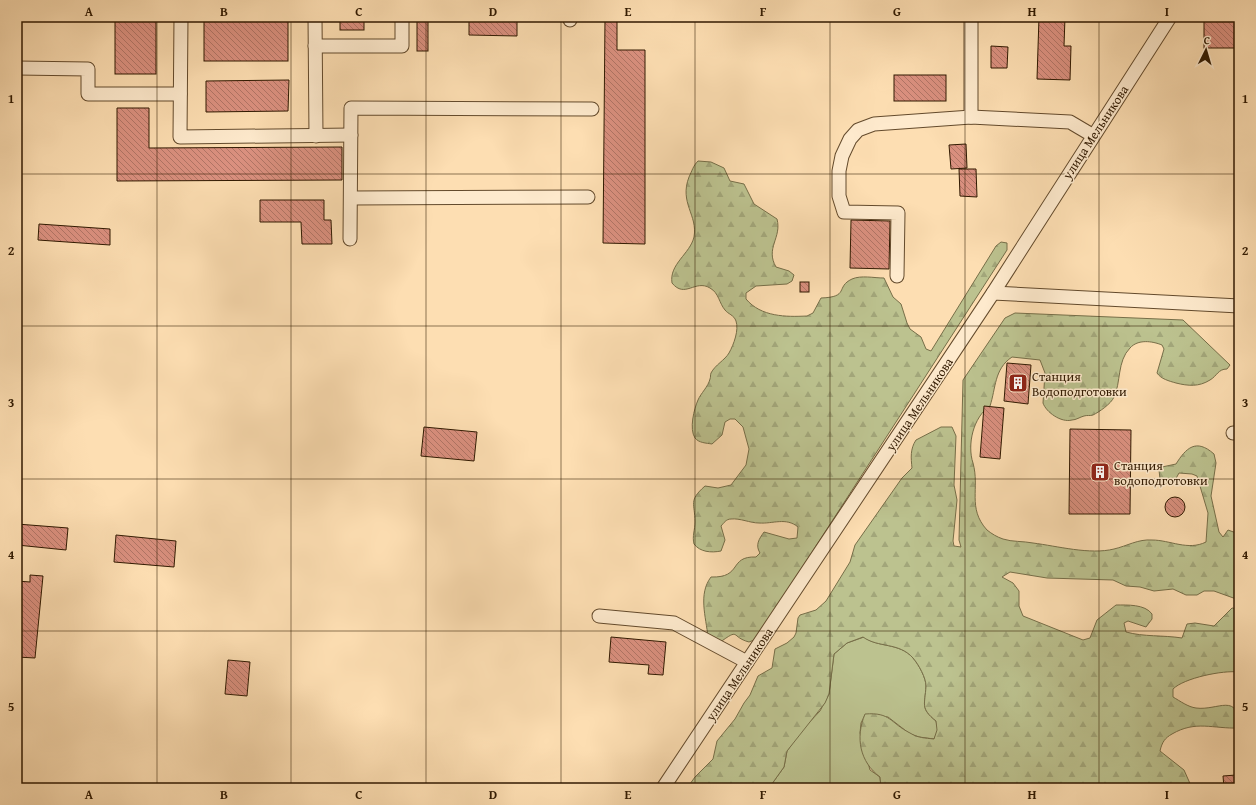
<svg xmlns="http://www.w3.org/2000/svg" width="1256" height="805" font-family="'Gentium Book Plus',serif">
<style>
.green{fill:#bcc28f;stroke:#766e48}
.forest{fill:url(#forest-firs);stroke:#766e48}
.building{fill:url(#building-back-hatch);stroke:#301900}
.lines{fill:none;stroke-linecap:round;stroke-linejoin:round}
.minor-casing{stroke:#634a2c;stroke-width:15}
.minor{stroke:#feeacd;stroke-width:13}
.grid{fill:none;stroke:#301900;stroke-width:1;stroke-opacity:0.55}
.labels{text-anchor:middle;stroke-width:3;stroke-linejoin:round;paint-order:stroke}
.street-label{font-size:13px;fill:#301900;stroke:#feeacd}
.poi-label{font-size:13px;fill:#301900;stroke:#feeacd;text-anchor:start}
.neatline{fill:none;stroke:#301900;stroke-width:1.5}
.grid-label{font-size:13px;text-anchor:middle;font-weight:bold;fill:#301900}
</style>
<defs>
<pattern id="forest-firs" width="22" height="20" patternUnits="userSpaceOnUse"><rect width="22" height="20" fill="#bcc28f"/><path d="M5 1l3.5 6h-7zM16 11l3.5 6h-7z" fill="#a2a67a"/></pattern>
<pattern id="building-back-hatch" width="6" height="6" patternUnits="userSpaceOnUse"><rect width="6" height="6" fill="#da907f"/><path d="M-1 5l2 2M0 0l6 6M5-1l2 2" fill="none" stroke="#b17566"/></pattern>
</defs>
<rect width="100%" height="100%" fill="#fddeb2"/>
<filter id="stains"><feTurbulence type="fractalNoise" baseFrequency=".005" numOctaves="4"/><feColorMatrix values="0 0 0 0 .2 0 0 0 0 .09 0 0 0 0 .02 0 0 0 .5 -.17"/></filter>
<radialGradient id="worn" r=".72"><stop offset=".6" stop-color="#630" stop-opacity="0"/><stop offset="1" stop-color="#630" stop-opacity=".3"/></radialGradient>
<path class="green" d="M864,637C878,648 899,642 913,658C919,665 926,678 926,686C925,705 920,708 936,721L938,730L934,739L919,737L910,734L888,717L865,715L861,723L860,733L870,770L880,777L881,788H769L784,767L787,751L802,730L820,711L829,694L834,654L847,643Z"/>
<g class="forest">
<path d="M698,161L711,162L724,168L730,181L744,184L754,204L777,219C782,238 765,248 776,267L789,271L794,275L792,281L787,284L756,286L746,293V299C761,317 786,317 807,316L813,313L821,298C850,297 835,287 852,279C861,275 874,278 884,278L893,297L901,304L907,323L910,329L921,337L926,349L931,351L996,246L1001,242L1007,243V250L785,594L754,640L749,642C730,637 741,627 719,643L708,637C706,617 698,594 711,577C743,578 728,556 756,557L760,553C755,545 759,539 764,532L789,539L797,538L798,527C786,517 773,524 759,523C750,523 740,518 731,519C726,519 724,523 721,526L725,540L721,551C711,553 700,552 694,544C692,536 695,530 695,522C695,503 688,501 705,486L718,488L731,485L746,465L749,449L743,427L735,419H730L725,422L722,435L712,444C706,443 699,443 695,438C689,429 694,409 698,400C701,393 708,387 710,379C711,376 710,376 711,373C715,365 725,360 729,353C734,344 739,330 736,321C734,315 728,314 725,310C719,303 719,293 710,288C695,279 685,299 672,283C669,264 690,254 694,237C698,215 679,203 689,177C692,171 693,166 698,161Z"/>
<path d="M1015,313L1183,320L1230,365L1227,369C1218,369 1217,376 1210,380C1199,387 1188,386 1176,383C1169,381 1161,379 1157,373L1164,349L1162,345C1152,341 1138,339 1130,348C1117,361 1121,383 1114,397C1111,404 1099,412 1093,415C1090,416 1087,415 1084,416C1080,417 1076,420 1072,420C1061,423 1046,412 1043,403L1045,373L1040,360L1012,357C994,369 996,388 990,406C973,417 967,445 973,463C980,488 967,508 987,530C992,534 997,537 1003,539C1012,542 1023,541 1033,543C1057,546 1090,555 1114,549C1127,546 1138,539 1152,540C1170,540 1188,551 1206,542L1208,513L1197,476L1192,474L1179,473L1174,482L1165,484L1160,479L1159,470L1162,467L1176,464C1186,448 1196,438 1214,454L1216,463L1211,496L1219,532L1223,537L1228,530L1239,534V600L1214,591H1204L1197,595H1186L1173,589L1154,591L1140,587L1126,586L1113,580L1047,578L1010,572L1002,577L1013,583L1019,591V606L1023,616L1083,640L1090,638L1097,620L1116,605C1127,605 1145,604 1152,614V619L1146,627L1128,621L1124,623L1126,632C1144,637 1163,635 1182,638L1187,624L1195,623L1214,626L1232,608L1239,609V672C1223,670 1184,678 1173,689V697C1180,701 1188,707 1196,708C1218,711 1239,691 1239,728C1213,729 1196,720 1172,734C1165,738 1162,742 1160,751L1184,770L1192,788H881L880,777C860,762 855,738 865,714C891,712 890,723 910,733C918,738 925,738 934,739L937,730L936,721C920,708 925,705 926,686C926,678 919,665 913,658C899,642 878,648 863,637L847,643L834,654L829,694L825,703L787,751L784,767L769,788H687L695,777L713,759L717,741L735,719L744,703L750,695L758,676L772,668L775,649L787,643L794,637L796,633L798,618L800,615L816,610L826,601L850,562L855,545L902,478L912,468C911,458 910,449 916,440L941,427H952L956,436L954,485L957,500L953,541L954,546L961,547L959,540L963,380L1005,318Z"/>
</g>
<g class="building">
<rect x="115" y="17" width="41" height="57"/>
<rect x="204" y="17" width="84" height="44"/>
<rect x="340" y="17" width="24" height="13"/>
<rect x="417" y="17" width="11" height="34"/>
<polygon points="469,17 517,17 517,36 469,35"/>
<polygon points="605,17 617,17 617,50 645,50 645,244 603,243"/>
<polygon points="1039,17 1065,17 1064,46 1071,46 1070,80 1037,79"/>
<rect x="1204" y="17" width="35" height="31"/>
<polygon points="991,46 1008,47 1007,68 991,68"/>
<rect x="894" y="75" width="52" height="26"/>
<polygon points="289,80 288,111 206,112 206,81"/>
<polygon points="117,108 149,108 149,148 342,147 342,180 117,181"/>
<polygon points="966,144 967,168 951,169 949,145"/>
<polygon points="959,169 976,169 977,197 960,196"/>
<polygon points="260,200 324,200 324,220 331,220 332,244 302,244 301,222 260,222"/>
<polygon points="851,220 890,221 889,269 850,268"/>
<polygon points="39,224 110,229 110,245 38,240"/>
<rect x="800" y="282" width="9" height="10"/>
<polygon points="1007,363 1031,365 1028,404 1004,401"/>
<polygon points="984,406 1004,408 1000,459 980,457"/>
<polygon points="424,427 477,432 474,461 421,456"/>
<polygon points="1070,429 1131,430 1130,514 1069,514"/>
<circle cx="1175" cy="507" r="10"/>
<polygon points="17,524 68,528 66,550 17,545"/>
<polygon points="116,535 176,541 174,567 114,562"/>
<polygon points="30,575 43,576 35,658 17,657 17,581 30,582"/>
<polygon points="611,637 666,642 663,675 648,674 649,665 609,662"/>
<polygon points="228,660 250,662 247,696 225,694"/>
<polygon points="1236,775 1237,788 1224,788 1223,776"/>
</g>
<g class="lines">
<defs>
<g id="minor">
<polyline points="181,17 180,137 351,135"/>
<polyline points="315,17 316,136"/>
<polyline points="570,17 570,20"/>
<polyline points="315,46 402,46 402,17"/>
<polyline points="17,68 88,69 88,94 180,94"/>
<polyline points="971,117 971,17"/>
<polyline points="351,198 588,197"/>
<polyline points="350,239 351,108 592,109"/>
<polyline points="897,276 898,213 844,212 839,196 839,171 842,156 850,139 858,130 874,124 971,117 1070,122 1092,135"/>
<polyline points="993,293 1239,306"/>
<polyline points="1233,433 1239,433"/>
<polyline points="599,616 674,623 747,662"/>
<polyline points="663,788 993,293 1170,17"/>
</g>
</defs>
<use href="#minor" class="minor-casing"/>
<use href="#minor" class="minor"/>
</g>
<path class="grid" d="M157,17V788M291,17V788M426,17V788M561,17V788M695,17V788M830,17V788M965,17V788M1099,17V788M17,174H1239M17,326H1239M17,479H1239M17,631H1239"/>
<defs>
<symbol id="building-square" viewBox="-11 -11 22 22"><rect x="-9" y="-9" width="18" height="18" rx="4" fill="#8f2418" stroke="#feeacd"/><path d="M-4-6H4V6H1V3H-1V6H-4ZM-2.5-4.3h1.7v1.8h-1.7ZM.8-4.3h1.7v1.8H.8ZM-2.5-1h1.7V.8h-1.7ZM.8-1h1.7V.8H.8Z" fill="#fff"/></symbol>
</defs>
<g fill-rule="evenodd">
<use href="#building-square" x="1007" y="372" width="22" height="22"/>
<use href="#building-square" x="1089" y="461" width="22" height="22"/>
</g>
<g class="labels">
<g class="street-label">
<text transform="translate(1095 132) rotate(-57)" y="5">улица Мельникова</text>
<text transform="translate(919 404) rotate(-56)" y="5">улица Мельникова</text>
<text transform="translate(739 674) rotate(-56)" y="5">улица Мельникова</text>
</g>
<g class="poi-label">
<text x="1032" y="381">Станция<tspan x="1032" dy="15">Водоподготовки</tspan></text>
<text x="1114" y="470">Станция<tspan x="1114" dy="15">водоподготовки</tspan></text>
</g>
</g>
<rect width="1256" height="805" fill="none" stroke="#fddeb2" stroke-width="44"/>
<g transform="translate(1206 50) rotate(5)" stroke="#feeacd" stroke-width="3" paint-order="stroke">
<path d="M0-3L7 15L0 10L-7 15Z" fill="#301900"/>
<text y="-6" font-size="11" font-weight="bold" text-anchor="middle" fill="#301900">С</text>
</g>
<rect x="22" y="22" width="1212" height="761" class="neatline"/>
<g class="grid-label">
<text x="89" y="16">A</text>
<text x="224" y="16">B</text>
<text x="359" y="16">C</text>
<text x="493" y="16">D</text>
<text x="628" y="16">E</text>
<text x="763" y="16">F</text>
<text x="897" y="16">G</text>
<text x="1032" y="16">H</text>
<text x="1167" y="16">I</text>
<text x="11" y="103">1</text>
<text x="1245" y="103">1</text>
<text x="11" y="255">2</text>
<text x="1245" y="255">2</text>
<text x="11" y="407">3</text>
<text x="1245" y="407">3</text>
<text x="11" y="559">4</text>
<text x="1245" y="559">4</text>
<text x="11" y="711">5</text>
<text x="1245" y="711">5</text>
<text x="89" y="799">A</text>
<text x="224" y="799">B</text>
<text x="359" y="799">C</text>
<text x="493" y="799">D</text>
<text x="628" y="799">E</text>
<text x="763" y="799">F</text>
<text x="897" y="799">G</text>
<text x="1032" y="799">H</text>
<text x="1167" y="799">I</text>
</g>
<rect width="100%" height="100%" filter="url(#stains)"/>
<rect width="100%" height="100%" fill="url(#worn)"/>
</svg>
